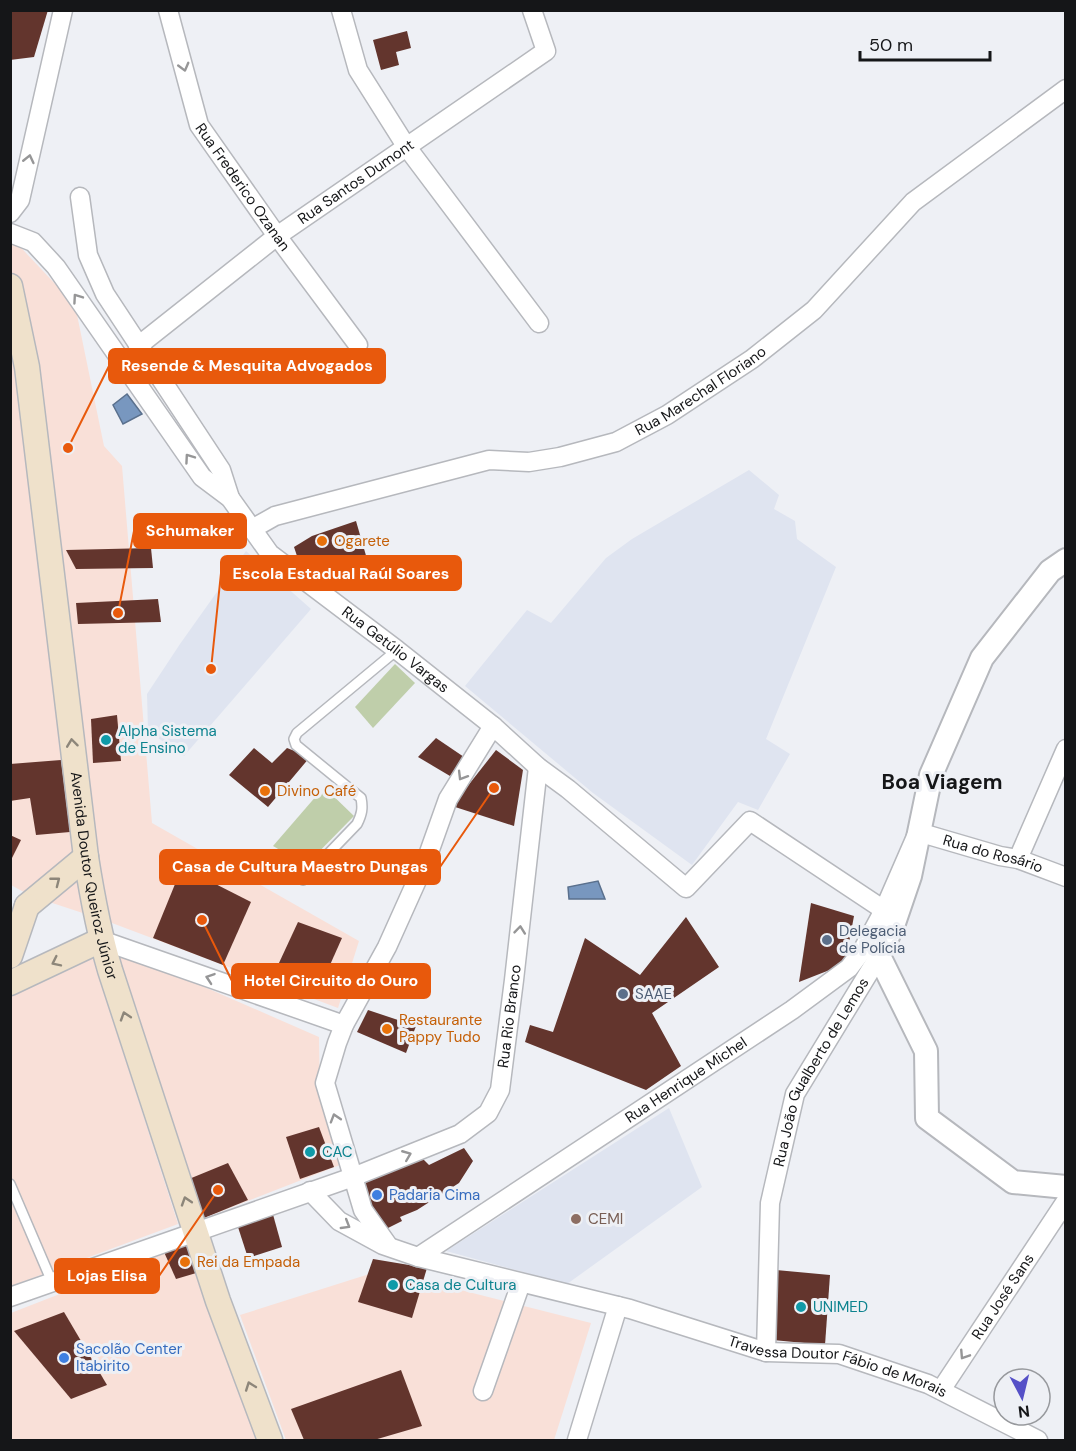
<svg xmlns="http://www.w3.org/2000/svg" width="1076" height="1451" font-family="'DM Sans',sans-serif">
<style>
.commercial{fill:#f9e0d8}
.built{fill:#dfe4f0}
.green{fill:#bfceaa}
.water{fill:#7897bf;stroke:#5a708d;stroke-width:1.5}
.building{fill:#63352d}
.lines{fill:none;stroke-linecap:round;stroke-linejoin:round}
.service-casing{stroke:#b6b8bd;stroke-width:12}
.minor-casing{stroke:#b6b8bd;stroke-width:21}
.tertiary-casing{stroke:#b6b8bd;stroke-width:26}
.secondary-casing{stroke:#b6b8bd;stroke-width:27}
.service{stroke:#fff;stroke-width:9}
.minor{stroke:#fff;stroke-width:18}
.tertiary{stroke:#fff;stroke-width:22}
.secondary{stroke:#efe1cb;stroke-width:24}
.oneway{stroke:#969697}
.oneway2{stroke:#8d867a}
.food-dot{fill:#e8710a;stroke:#eef0f5;stroke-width:2}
.culture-dot{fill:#0f9aa8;stroke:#eef0f5;stroke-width:2}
.service-dot{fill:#5c6f8a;stroke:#eef0f5;stroke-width:2}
.shop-dot{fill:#3f7fe0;stroke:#eef0f5;stroke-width:2}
.education-dot{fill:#8d6e63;stroke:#eef0f5;stroke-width:2}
.labels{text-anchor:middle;stroke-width:6;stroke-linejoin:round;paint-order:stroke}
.street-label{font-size:15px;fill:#151618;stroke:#eef0f5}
.food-label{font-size:15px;fill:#c56008;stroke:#eef0f5;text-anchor:start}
.culture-label{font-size:15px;fill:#0d838f;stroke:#eef0f5;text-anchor:start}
.service-label{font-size:15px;fill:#4e5e75;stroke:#eef0f5;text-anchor:start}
.shop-label{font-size:15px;fill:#366cbe;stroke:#eef0f5;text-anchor:start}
.education-label{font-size:15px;fill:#785e54;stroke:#eef0f5;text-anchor:start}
.district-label{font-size:21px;font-weight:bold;fill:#151618;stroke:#eef0f5}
.leader{fill:none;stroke:#e8590c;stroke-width:2}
.callout-dot{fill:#e8590c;stroke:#eef0f5;stroke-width:2}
.callout{fill:#e8590c;stroke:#e8590c;stroke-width:2}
.callout-label{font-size:16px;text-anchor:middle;font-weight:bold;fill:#fff}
</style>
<rect width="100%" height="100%" fill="#eef0f5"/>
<g class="commercial">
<polygon points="10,236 75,305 104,446 122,466 152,823 359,941 338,1008 104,920 31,896 11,885"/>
<polygon points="113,947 319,1037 320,1099 340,1165 204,1218"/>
<polygon points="90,949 178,1224 11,1286 11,993"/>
<polygon points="188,1244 257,1440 11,1440 11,1313"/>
<polygon points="382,1270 591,1323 554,1440 286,1440 240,1315"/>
</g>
<g class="built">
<polygon points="749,470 779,495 774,509 795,521 797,539 836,567 766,739 790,754 758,810 738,802 692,865 593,793 465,686 527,610 551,623 606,558 632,539"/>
<polygon points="246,551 311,609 184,756 148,731 147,694 180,644"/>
<polygon points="669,1108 702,1187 567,1284 446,1251"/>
</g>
<g class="green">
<polygon points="395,664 415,683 373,728 355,707"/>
<polygon points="324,787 354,816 306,865 273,846"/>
</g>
<g class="water">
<polygon points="127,394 142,414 123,424 113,405"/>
<polygon points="598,881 605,899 569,899 568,887"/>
</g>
<g class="building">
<polygon points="10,10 48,10 34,57 10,60"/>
<polygon points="407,31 411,48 396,52 399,65 381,70 373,40"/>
<polygon points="356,521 369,566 320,578 312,573 298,559 294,547 312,536"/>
<polygon points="151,548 153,568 76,569 66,550"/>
<polygon points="158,599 161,622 78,624 76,603"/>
<polygon points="117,715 121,761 93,763 91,719"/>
<polygon points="436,738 464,757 450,776 418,757"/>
<polygon points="254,748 272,763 287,748 310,757 268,807 229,775"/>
<polygon points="496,750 523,770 514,826 452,806"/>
<polygon points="61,760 70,832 36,835 30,798 10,801 10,764"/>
<polygon points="10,835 21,840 10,862"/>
<polygon points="182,867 251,902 223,965 153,938"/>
<polygon points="811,903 854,916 845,964 799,982"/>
<polygon points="686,917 719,967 652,1013 681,1066 646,1090 525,1042 530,1025 553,1032 585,938 640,975"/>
<polygon points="298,922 342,938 317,994 272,978"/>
<polygon points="368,1010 416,1026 406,1053 357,1032"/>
<polygon points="319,1127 334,1167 300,1179 286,1137"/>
<polygon points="464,1148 473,1161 459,1183 417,1210 400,1217 402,1221 384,1230 366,1208 360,1182 421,1157 429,1165"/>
<polygon points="228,1163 248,1200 204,1218 189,1179"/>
<polygon points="272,1211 282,1247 248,1258 237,1224"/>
<polygon points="195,1241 203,1271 176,1279 164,1252"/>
<polygon points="373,1259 427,1268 412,1318 358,1302"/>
<polygon points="776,1270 830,1275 825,1345 773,1340"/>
<polygon points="64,1312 107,1385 71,1399 14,1331"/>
<polygon points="401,1370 422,1426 374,1440 304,1440 291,1409"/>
</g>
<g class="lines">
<defs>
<g id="service">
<path d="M303,880L357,824C362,814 363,808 361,798L296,745L294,739L297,733L397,650"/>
<polyline points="10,1184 52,1282"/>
</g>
<g id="minor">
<path id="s1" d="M168,10L199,125L277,236L358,345"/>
<polyline points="341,10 358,70 406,146 539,323"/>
<polyline points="80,197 88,255 105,294 221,470 230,498"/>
<polyline points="10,213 20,200 63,10"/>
<path id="s2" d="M10,233L33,242L56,267L202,477L230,498L270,554L397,650L493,726L538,767L568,789L686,888L750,821L884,910"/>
<path id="s3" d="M138,346L277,236L546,51L532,10"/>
<path id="s4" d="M252,529L275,516L489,460L529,462L560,457L616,442L667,415L752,359L814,310L913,202L1066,89"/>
<polyline points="1018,859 1066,749"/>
<polyline points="101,940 344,1025"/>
<path id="s5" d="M310,1191L339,1221L383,1245L418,1257L792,1010L849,968L862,951L884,910L918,832L1000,856L1018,859L1066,877"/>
<polyline points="387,1244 363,1210 325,1083 337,1043 344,1025 387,947 427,858 448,799 493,726"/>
<path id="s6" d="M418,1257L630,1309L766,1352L839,1354L928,1384L1038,1440"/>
<path id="s7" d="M10,1297L353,1177L460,1134L488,1113L500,1090L514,980L538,767"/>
<path id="s8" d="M766,1352L770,1203L795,1094L879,956"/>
<path id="s9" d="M941,1390L1066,1201"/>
<polyline points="483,1391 521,1283"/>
<polyline points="577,1440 618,1306"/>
</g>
<polyline id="tertiary" points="1066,560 1050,571 982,658 931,775 910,876 894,923 879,956 926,1051 927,1118 1013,1182 1066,1187"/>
<g id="secondary">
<path id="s10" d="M10,286L27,367L86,857C92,895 99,933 110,970L218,1301L270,1440"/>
<polyline points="27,906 86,857"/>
<polyline points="10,956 27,906"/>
<polyline points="10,983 101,940"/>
</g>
</defs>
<use href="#service" class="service-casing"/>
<use href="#minor" class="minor-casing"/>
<use href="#tertiary" class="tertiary-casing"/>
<use href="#secondary" class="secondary-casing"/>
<use href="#service" class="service"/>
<use href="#minor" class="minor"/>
<use href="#tertiary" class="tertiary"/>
<use href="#secondary" class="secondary"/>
</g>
<defs><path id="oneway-chevron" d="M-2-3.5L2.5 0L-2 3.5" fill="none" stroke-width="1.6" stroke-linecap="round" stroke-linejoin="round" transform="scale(1.5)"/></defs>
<g class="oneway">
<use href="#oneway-chevron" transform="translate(184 67) rotate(75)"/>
<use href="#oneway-chevron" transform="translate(29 159) rotate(-77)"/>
<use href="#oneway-chevron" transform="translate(77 298) rotate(-125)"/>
<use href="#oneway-chevron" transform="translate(189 458) rotate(-125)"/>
<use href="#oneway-chevron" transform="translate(462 776) rotate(121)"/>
<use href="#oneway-chevron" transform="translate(520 930) rotate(-84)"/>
<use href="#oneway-chevron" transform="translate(210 978) rotate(-161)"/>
<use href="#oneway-chevron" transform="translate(335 1118) rotate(-107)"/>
<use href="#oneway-chevron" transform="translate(407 1155) rotate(-22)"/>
<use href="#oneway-chevron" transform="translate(346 1225) rotate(31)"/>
<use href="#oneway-chevron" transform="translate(964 1355) rotate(123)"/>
</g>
<g class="oneway2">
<use href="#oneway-chevron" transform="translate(72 743) rotate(-97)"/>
<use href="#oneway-chevron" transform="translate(56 881) rotate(-38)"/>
<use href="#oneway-chevron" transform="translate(56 962) rotate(154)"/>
<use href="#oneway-chevron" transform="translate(125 1016) rotate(-108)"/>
<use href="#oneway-chevron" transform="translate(186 1201) rotate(-108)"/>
<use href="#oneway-chevron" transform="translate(250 1386) rotate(-110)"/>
</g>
<g class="food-dot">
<circle cx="322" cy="541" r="6"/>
<circle cx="265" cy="791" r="6"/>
<circle cx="387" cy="1029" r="6"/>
<circle cx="185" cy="1262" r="6"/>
</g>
<g class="culture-dot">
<circle cx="106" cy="740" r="6"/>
<circle cx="310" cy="1152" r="6"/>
<circle cx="393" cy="1285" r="6"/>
<circle cx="801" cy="1307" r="6"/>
</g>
<g class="service-dot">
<circle cx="827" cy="940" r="6"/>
<circle cx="623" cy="994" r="6"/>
</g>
<g class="shop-dot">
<circle cx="377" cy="1195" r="6"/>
<circle cx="64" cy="1358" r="6"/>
</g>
<circle class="education-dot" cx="576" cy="1219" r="6"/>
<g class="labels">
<g class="street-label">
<text dy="5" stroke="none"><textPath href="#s3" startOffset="273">Rua Santos Dumont</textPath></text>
<text dy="5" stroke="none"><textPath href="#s1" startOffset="195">Rua Frederico Ozanan</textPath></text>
<text dy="5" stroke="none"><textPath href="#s4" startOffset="476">Rua Marechal Floriano</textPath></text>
<text dy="5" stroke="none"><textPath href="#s2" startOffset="576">Rua Getúlio Vargas</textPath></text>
<text dy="5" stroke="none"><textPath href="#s5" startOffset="879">Rua do Rosário</textPath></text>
<text dy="5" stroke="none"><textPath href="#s10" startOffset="596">Avenida Doutor Queiroz Júnior</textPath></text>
<text dy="5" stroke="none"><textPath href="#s7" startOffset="614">Rua Rio Branco</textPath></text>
<text dy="5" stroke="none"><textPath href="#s8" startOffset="291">Rua João Gualberto de Lemos</textPath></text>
<text dy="5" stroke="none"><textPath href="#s5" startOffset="450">Rua Henrique Michel</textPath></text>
<text dy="5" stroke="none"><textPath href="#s9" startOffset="112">Rua José Sans</textPath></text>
<text dy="5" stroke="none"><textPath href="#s6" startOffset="435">Travessa Doutor Fábio de Morais</textPath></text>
</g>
<g class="food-label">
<text x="334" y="546">Ogarete</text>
<text x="277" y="796">Divino Café</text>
<text x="399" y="1025">Restaurante<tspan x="399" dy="17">Pappy Tudo</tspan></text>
<text x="197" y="1267">Rei da Empada</text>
</g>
<g class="culture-label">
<text x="118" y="736">Alpha Sistema<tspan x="118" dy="17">de Ensino</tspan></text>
<text x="322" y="1157">CAC</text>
<text x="405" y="1290">Casa de Cultura</text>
<text x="813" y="1312">UNIMED</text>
</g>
<g class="service-label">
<text x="839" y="936">Delegacia<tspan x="839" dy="17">de Polícia</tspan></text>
<text x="635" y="999">SAAE</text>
</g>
<g class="shop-label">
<text x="389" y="1200">Padaria Cima</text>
<text x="76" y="1354">Sacolão Center<tspan x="76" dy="17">Itabirito</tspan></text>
</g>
<g class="education-label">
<text x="588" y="1224">CEMI</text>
</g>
<g class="district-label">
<text x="942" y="789">Boa Viagem</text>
</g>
</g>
<path class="leader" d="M68 448L109 366M118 613L134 531M211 669L221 573M494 788L440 867M202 920L232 981M218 1190L159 1276"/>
<g class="callout-dot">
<circle cx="68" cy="448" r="6"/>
<circle cx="118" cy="613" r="6"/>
<circle cx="211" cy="669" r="6"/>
<circle cx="494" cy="788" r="6"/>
<circle cx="202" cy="920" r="6"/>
<circle cx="218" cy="1190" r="6"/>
</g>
<g class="callout">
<rect x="109" y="349" width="276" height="34" rx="6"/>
<rect x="134" y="514" width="112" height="34" rx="6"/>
<rect x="221" y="556" width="240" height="34" rx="6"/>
<rect x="160" y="850" width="280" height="34" rx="6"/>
<rect x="232" y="964" width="198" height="34" rx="6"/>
<rect x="55" y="1259" width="104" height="34" rx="6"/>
</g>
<g class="callout-label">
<text x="247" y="371">Resende &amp; Mesquita Advogados</text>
<text x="190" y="536">Schumaker</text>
<text x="341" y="579">Escola Estadual Raúl Soares</text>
<text x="300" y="872">Casa de Cultura Maestro Dungas</text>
<text x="331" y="986">Hotel Circuito do Ouro</text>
<text x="107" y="1281">Lojas Elisa</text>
</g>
<rect width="1076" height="1451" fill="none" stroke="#151618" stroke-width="24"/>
<g transform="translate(1022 1397) rotate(173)"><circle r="28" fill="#eef0f5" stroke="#97999d" stroke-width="1.5"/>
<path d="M0-4.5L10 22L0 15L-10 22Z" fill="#5550c7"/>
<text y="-9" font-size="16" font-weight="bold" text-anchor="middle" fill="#151618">N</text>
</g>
<path d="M860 51v9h130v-9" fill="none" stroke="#151618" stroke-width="3"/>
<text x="869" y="51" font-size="18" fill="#151618" stroke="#eef0f5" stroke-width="4.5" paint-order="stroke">50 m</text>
</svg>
